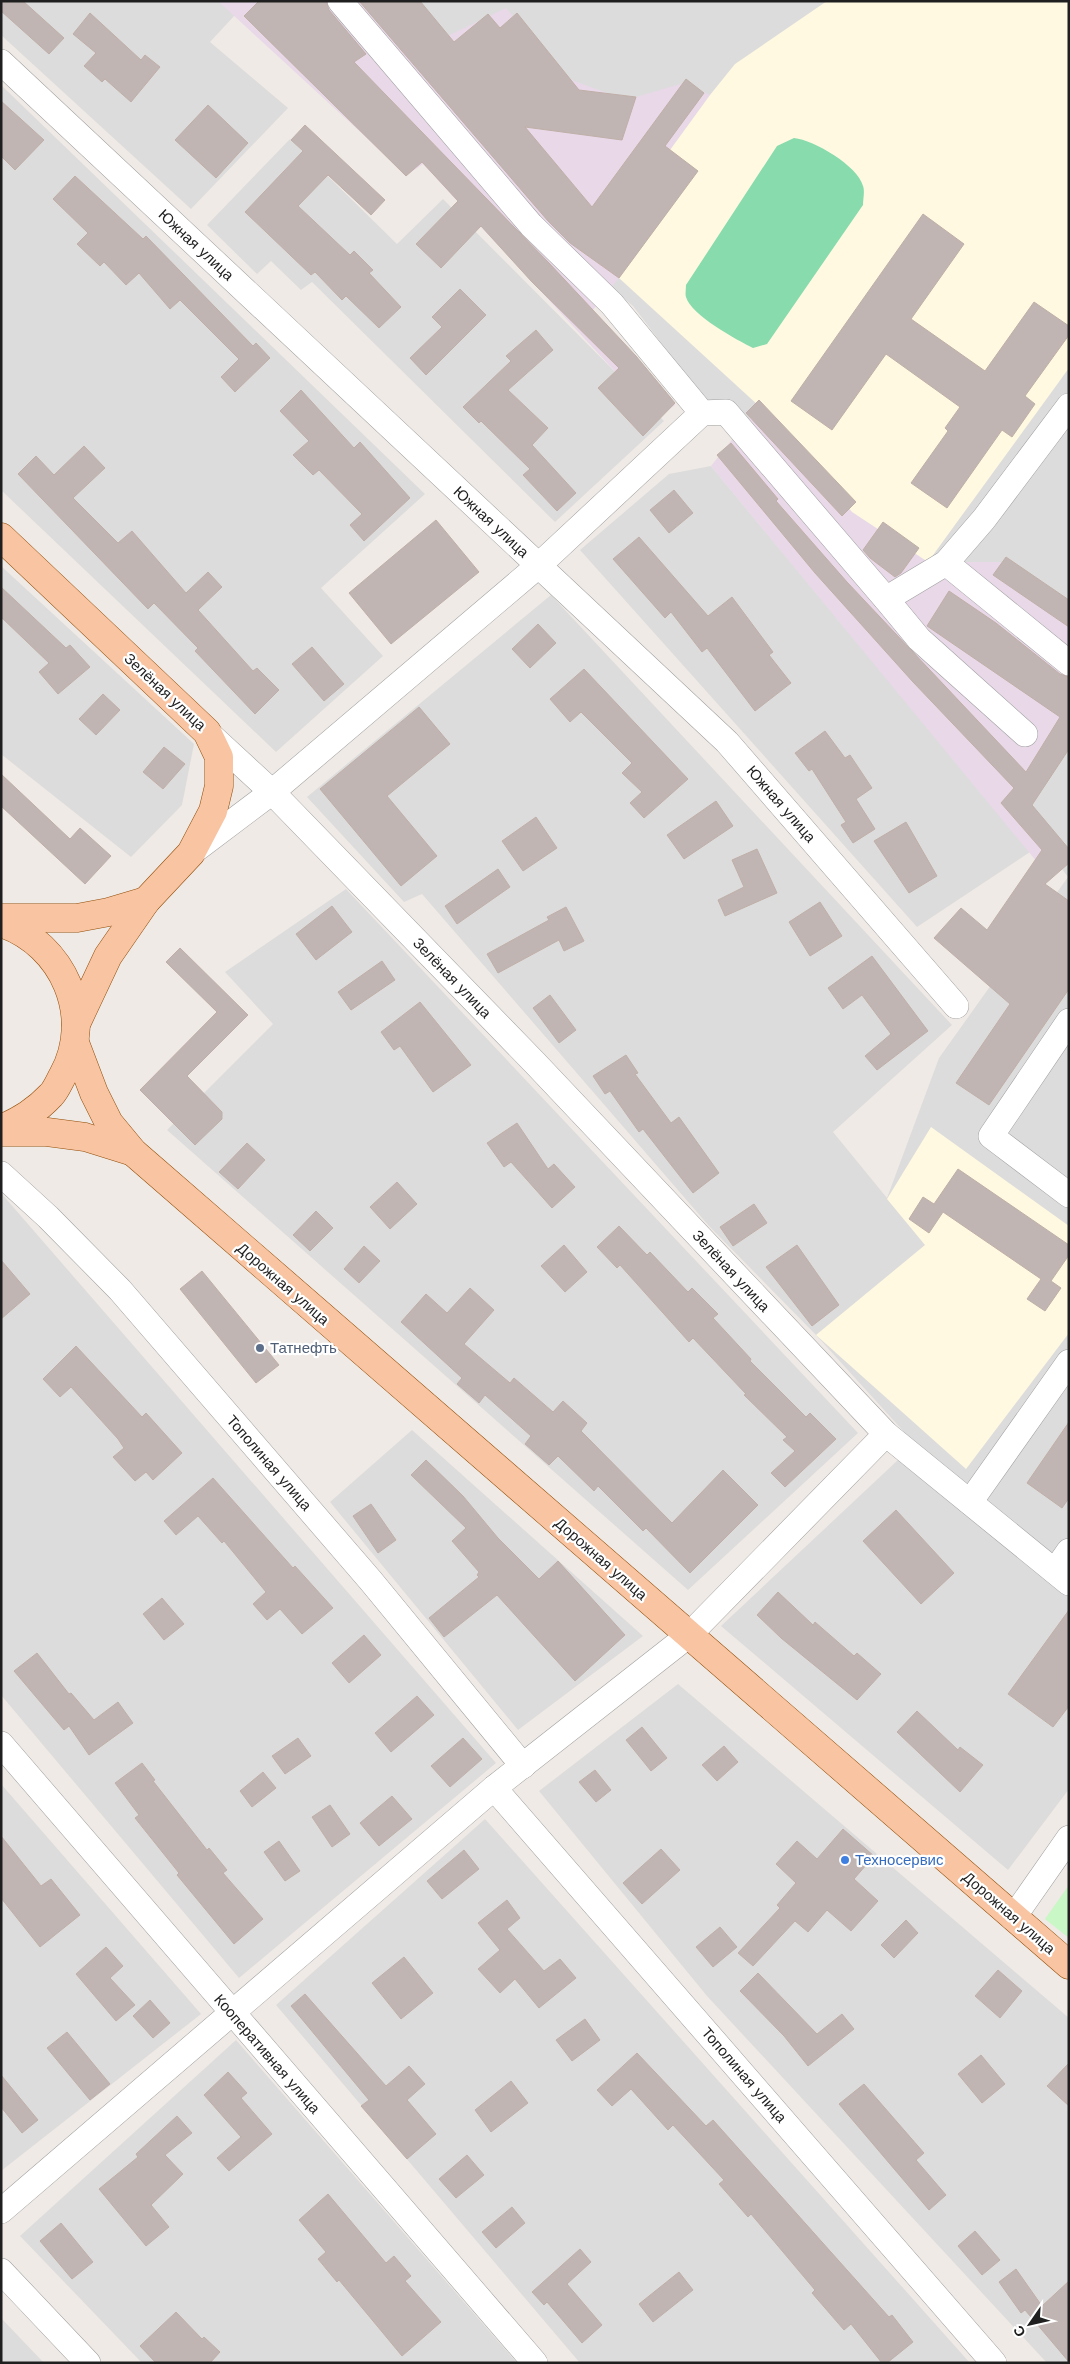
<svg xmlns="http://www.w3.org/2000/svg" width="1070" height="2364" font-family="'Work Sans',sans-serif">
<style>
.residential{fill:#dddcdc}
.industrial{fill:#e8d8e8}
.education{fill:#fef9e0}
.park{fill:#c9f7c5}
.pitch{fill:#87dbac}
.building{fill:#c0b5b2;stroke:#c0afa8}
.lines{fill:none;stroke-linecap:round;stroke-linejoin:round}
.minor-casing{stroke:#a0a0a0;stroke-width:26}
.major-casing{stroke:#934d07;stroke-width:29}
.minor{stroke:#fff;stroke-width:25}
.major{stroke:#f8c4a2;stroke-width:28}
.service-dot{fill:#5c6f8a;stroke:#fff;stroke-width:2}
.shop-dot{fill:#3f7fe0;stroke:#fff;stroke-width:2}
.labels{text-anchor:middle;stroke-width:4.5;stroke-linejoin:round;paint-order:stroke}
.street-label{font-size:15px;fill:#1f1f1f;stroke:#fff}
.service-label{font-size:15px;fill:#4e5e75;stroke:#fff;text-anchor:start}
.shop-label{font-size:15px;fill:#366cbe;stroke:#fff;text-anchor:start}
</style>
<rect width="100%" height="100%" fill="#efeae5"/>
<g class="residential">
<polygon points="1,1 248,1 210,42 288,108 191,209 1,35"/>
<polygon points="273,1 1069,1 1069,1789 1008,1870 721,1626 915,1444 816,1335 709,1226 422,894 404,902 307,797 551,595 952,1025 833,1132 887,1198 939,1058 1068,877 633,306"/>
<polygon points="1,85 425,494 321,588 383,656 276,752 1,490"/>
<polygon points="290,139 397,244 443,199 664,421 555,522 312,282 301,290 271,261 257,274 207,225"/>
<polygon points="711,466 1030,852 917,927 580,550 669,474"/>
<polygon points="1,566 194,744 182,805 131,857 1,754"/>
<polygon points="346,889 858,1433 688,1590 167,1130 273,1024 225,972"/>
<polygon points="1,1193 496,1763 239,1978 1,1695"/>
<polygon points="412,1430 643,1636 518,1730 330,1502"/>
<polygon points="678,1684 1069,2018 1069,2363 1047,2363 707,1996 539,1791"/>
<polygon points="1,1784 201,2014 1,2171"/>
<polygon points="485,1819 970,2363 580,2363 276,2005"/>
<polygon points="236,2040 517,2363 142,2363 20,2236"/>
<polygon points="1,2318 44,2363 1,2363"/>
</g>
<g class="industrial">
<polygon points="218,1 401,1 433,43 506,8 566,78 626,100 684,83 710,95 670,150 698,171 619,278 592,311 675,405 658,418 423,164 407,175"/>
<polygon points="759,406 928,562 1001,562 1069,607 1069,746 1028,803 1067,858 1046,873 711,466"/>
</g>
<g class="education">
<polygon points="827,1 1069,1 1069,368 928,562 852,512 759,406 619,278 698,171 670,150 710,95 735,64"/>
<polygon points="931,1127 1069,1226 1069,1333 966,1469 816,1335 925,1245 887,1199"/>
</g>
<polygon class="park" points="1069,1885 1069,1938 1045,1919"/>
<path class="pitch" d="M794,138C814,140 858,166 863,186C865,191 863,199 863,205L767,344L753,348C737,340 691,315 686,297C685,294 686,289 686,285L777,146Z"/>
<g class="building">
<polygon points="1,1 23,1 64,38 49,54 1,11"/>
<polygon points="259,1 326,1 329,10 366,54 354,62 549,263 636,356 675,403 643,436 598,388 619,368 532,282 481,226 441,268 416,244 458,201 422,162 406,176 244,16"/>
<polygon points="359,1 420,1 454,42 488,14 500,28 517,13 579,90 636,97 622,140 525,127 592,207 686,79 704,93 665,146 698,171 619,278 570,243 548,221"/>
<polygon points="90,13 141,60 145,55 160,67 131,102 105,79 102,82 84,66 96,53 73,34"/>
<polygon points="1,101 44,140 15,170 1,156"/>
<polygon points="208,105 248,143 216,178 175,140"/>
<polygon points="305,125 385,200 371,215 328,175 298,206 350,255 354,251 373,270 369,273 401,307 379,328 346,296 342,300 315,272 311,275 245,212 303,151 291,140"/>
<polygon points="75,176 143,239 146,236 253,346 256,343 270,358 235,392 221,377 239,359 180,300 170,309 139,273 126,285 104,262 100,266 77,244 88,233 53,199"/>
<polygon points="923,214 964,244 911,319 985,371 1034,302 1069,326 1069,335 1025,396 1035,404 1012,437 1002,430 947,508 911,483 948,431 945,428 960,407 886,354 832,430 791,401"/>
<polygon points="460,289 486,315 426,375 410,358 442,327 432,317"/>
<polygon points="536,330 553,350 508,390 548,428 532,445 576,493 557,511 523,475 530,469 481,421 479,423 463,407 511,361 506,356"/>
<polygon points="301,390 354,448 360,442 410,498 364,541 350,525 362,514 319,470 313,475 293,455 309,441 280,411"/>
<polygon points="759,400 856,502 842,516 746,413"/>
<polygon points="731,443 778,499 776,501 847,582 1026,772 1060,717 927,626 949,591 996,623 1060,674 1069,677 1069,749 1032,805 1069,849 1069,863 1045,884 1069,901 1069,989 989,1105 956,1083 1010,1004 934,938 961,908 987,930 1042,850 1001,803 1014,788 913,682 815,573 717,455"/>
<polygon points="84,446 105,468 73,498 118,543 132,531 186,593 208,572 222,587 198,610 253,671 257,668 279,690 255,714 195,651 198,648 154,603 148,609 18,474 36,456 54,475"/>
<polygon points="674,490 693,513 669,533 650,510"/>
<polygon points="436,520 479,572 391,644 349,593"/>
<polygon points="883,522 919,548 901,573 895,577 870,558 863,550"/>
<polygon points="639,537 708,616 732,597 773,652 769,655 791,683 755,711 707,648 702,652 671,612 665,618 613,559"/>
<polygon points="1006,557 1069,600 1069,627 993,575"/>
<polygon points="1,587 66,648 70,645 90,667 58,694 39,672 49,663 1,617"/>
<polygon points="538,624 556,643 530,668 512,649"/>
<polygon points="312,647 344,684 324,701 292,664"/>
<polygon points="584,669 688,779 644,818 630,803 642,792 622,773 632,763 581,712 570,722 550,699"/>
<polygon points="103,694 120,710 96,735 79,719"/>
<polygon points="419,707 450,744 387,796 437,856 401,886 320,789"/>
<polygon points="825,731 845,758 850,755 872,788 856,799 875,829 853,843 841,825 846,822 812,769 809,771 795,753"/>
<polygon points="164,747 185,764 163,789 143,772"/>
<polygon points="1,774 70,839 80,828 111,856 85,884 1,806"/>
<polygon points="716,801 733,826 684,859 667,835"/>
<polygon points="536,817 557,848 523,871 502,841"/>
<polygon points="906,822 937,876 909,893 874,841"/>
<polygon points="757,849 777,893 725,916 718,900 744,887 732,860"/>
<polygon points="498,869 510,887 457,924 445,906"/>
<polygon points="820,902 842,936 810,956 789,922"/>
<polygon points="332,906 352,932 316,960 296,934"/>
<polygon points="566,907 584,941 564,951 559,940 498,973 487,954 549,920 547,917"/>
<polygon points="180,948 248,1015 187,1076 222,1112 222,1119 195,1145 140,1090 217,1012 166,962"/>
<polygon points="872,956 928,1031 877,1070 865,1056 891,1034 862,995 843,1009 828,988"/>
<polygon points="382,961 395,980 351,1010 338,992"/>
<polygon points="550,995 576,1030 559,1043 533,1008"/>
<polygon points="420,1002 471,1065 433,1092 400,1046 394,1050 381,1032"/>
<polygon points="626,1055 638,1073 635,1074 671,1123 679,1117 719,1173 693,1193 643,1129 639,1132 610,1091 605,1094 593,1076"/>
<polygon points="517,1123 548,1169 554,1164 575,1187 552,1208 511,1162 504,1167 487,1143"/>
<polygon points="247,1143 265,1160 238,1189 219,1172"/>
<polygon points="958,1169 1069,1245 1069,1255 1051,1281 1061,1288 1045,1311 1027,1299 1041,1279 943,1212 929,1233 909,1219 923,1197 934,1204"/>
<polygon points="397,1182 417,1204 390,1229 370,1207"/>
<polygon points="754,1204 767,1223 733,1246 720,1227"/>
<polygon points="316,1211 333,1228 310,1251 293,1235"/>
<polygon points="619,1226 647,1255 650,1252 688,1292 692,1288 718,1314 713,1318 751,1359 750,1361 806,1417 810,1413 836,1439 785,1487 771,1473 795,1451 783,1440 787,1437 744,1395 746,1394 693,1338 689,1342 620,1265 617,1268 597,1247"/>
<polygon points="564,1245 587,1272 565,1292 541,1266"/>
<polygon points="797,1245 839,1305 812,1326 766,1267"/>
<polygon points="364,1246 380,1261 359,1283 344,1269"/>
<polygon points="1,1260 30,1294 1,1319"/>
<polygon points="202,1271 279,1365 256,1383 180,1289"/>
<polygon points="470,1288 494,1310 464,1344 510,1383 514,1378 553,1412 563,1401 587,1423 581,1431 672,1523 723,1470 758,1505 690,1573 646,1528 643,1531 598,1486 594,1491 558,1456 549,1465 525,1444 531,1436 485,1395 479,1403 457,1384 462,1378 401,1322 426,1294 447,1313"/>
<polygon points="76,1346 142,1417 146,1413 182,1453 153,1480 146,1472 135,1481 113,1457 124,1448 118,1439 71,1387 60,1397 43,1379"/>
<polygon points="1069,1422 1069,1498 1062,1508 1027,1483"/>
<polygon points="426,1460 463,1496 498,1538 539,1579 558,1561 625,1635 575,1681 497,1595 444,1637 429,1618 479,1577 477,1575 479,1572 452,1541 466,1528 411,1475"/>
<polygon points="213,1478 293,1568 295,1566 333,1608 302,1634 280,1609 267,1620 253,1604 266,1592 224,1541 222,1543 198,1516 176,1535 164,1521"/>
<polygon points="371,1504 396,1540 378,1553 353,1516"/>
<polygon points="896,1510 954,1573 921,1604 863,1541"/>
<polygon points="778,1592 813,1625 815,1622 854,1656 857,1653 881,1674 857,1700 781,1638 757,1615"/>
<polygon points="162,1598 184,1624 164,1640 143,1614"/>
<polygon points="1069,1610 1069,1706 1053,1727 1008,1694"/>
<polygon points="364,1635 381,1655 349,1683 332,1663"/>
<polygon points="37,1653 69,1694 71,1693 94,1720 118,1702 133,1723 89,1755 69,1726 64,1730 14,1671"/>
<polygon points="417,1696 434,1715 391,1752 375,1733"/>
<polygon points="917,1711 958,1750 960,1747 983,1765 960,1792 897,1732"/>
<polygon points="642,1727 667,1758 651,1771 626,1740"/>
<polygon points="298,1738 311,1756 285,1774 272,1756"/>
<polygon points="463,1738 482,1759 450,1787 431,1766"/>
<polygon points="724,1746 738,1762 717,1781 702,1765"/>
<polygon points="142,1763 155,1780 153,1781 207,1850 209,1848 227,1870 223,1873 263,1919 234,1944 177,1875 179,1873 135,1818 139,1815 115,1783"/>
<polygon points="595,1770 611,1790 596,1802 579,1782"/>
<polygon points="263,1772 276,1788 252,1807 240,1791"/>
<polygon points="392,1796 412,1819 379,1846 360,1823"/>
<polygon points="330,1805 350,1834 332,1847 312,1817"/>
<polygon points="843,1829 874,1856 854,1879 878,1901 851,1931 827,1910 808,1932 795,1921 753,1966 738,1953 780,1908 777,1905 796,1883 776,1864 797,1841 817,1859"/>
<polygon points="1,1836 41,1886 51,1879 80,1915 40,1947 1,1898"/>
<polygon points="279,1841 300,1871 285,1881 264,1852"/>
<polygon points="661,1849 680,1870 642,1904 623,1883"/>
<polygon points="464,1850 479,1869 442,1899 427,1881"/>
<polygon points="507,1900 520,1918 507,1929 544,1971 560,1959 576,1978 539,2008 515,1979 500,1993 478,1969 500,1950 478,1923"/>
<polygon points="906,1920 918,1933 894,1958 881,1945"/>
<polygon points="720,1927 737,1947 713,1967 696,1947"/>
<polygon points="106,1947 123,1966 110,1978 135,2005 116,2021 76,1974"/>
<polygon points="404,1957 433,1993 401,2019 372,1983"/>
<polygon points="998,1970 1022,1991 1000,2018 975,1996"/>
<polygon points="758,1973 817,2034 842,2014 854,2029 808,2066 784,2036 740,1991"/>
<polygon points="305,1994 386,2086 409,2066 425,2084 407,2100 436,2134 407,2159 361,2106 369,2100 291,2006"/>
<polygon points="150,2000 170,2023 153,2038 133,2016"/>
<polygon points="585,2019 600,2040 572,2061 556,2040"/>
<polygon points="67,2032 110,2084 90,2100 47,2048"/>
<polygon points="637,2053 706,2126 713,2120 889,2317 892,2315 913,2342 887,2363 882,2363 851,2324 844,2330 812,2293 815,2290 751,2214 748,2217 719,2184 724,2180 673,2125 668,2130 631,2089 612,2106 597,2090"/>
<polygon points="981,2055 1005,2084 982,2103 958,2074"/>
<polygon points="1069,2063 1069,2106 1047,2086"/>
<polygon points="228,2072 247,2093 241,2098 272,2134 229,2171 217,2158 241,2137 204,2095"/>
<polygon points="1,2075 38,2120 22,2133 1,2107"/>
<polygon points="511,2081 528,2103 491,2132 475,2110"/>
<polygon points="864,2084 924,2153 916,2160 946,2195 929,2210 839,2104"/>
<polygon points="177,2116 192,2133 165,2155 183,2174 151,2205 169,2227 146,2246 99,2189 138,2157 136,2154"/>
<polygon points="467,2155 484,2175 456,2198 439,2179"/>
<polygon points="328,2194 386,2263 394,2256 411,2276 405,2281 441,2322 402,2356 339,2280 337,2282 318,2259 326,2252 299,2220"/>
<polygon points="512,2207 525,2223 496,2248 482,2232"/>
<polygon points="61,2223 93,2262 72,2279 40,2241"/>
<polygon points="975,2231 1000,2260 982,2275 958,2246"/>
<polygon points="580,2249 591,2262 567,2284 602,2325 582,2343 547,2302 544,2305 532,2292"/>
<polygon points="1016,2269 1042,2306 1069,2281 1069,2362 1025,2310 1021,2313 999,2282"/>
<polygon points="679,2272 693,2290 653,2322 639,2304"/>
<polygon points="176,2312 202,2339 204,2337 220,2352 210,2363 156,2363 140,2346"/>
</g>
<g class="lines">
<defs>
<g id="minor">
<polyline points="340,1 531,225 612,304 702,413 726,412 886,599 946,563 984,519 1069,406"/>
<polyline points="1,62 727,742 956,1006"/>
<polyline points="946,563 1069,663"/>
<polyline points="886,599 919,639 1025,734"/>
<polyline points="208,733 272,792 535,1063 886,1434 1069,1583"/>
<polyline points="191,853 272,792 538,566 702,413"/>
<polyline points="1069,1021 991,1136 1069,1195"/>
<polyline points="1,1174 48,1217 120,1290 371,1581 523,1766"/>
<polyline points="970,1502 1069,1362"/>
<polyline points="1055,1571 1069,1551"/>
<polyline points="1,1744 535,2363"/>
<polyline points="494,1788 994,2363"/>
<polyline points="1013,1918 1069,1838"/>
<polyline points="1,2211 494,1788 689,1635 886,1434"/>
<polyline points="1,2271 88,2363"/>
</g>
<g id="major">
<polyline points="1,537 207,732 219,757 219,786 213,811 191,853 146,901 108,956 76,1024"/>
<polyline points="1,918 77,918 109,912 146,901"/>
<path d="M1,923C64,944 95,1017 63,1075C59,1082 56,1090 51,1095C36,1111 21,1120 1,1129"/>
<polyline points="75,1043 94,1093 109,1123 133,1152 1069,1965"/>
<polyline points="3,1132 47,1132 85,1137 133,1152"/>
</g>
</defs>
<use href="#minor" class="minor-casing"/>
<use href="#major" class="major-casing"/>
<use href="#minor" class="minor"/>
<use href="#major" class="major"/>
</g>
<circle class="service-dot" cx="260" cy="1348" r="5"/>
<circle class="shop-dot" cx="845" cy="1860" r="5"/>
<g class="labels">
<g class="street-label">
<text transform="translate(196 245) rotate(43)" y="5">Южная улица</text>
<text transform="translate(491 522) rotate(43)" y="5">Южная улица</text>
<text transform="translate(165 692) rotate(43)" y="5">Зелёная улица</text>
<text transform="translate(781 804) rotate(49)" y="5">Южная улица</text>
<text transform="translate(452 978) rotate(46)" y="5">Зелёная улица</text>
<text transform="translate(731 1271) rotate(47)" y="5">Зелёная улица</text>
<text transform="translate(283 1284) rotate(41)" y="5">Дорожная улица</text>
<text transform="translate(269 1463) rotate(49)" y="5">Тополиная улица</text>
<text transform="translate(601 1559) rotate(41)" y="5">Дорожная улица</text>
<text transform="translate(1009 1913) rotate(41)" y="5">Дорожная улица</text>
<text transform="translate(267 2054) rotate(49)" y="5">Кооперативная улица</text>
<text transform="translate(744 2075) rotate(49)" y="5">Тополиная улица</text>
</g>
<g class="service-label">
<text x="270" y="1353">Татнефть</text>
</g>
<g class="shop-label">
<text x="855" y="1865">Техносервис</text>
</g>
</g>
<rect width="1070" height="2364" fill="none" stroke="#1f1f1f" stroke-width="5"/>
<g transform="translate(1030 2324) rotate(236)" stroke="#ffffff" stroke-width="4" paint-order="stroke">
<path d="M0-4L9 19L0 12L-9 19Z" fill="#1f1f1f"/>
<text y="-8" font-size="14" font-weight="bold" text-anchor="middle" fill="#1f1f1f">С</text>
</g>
</svg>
